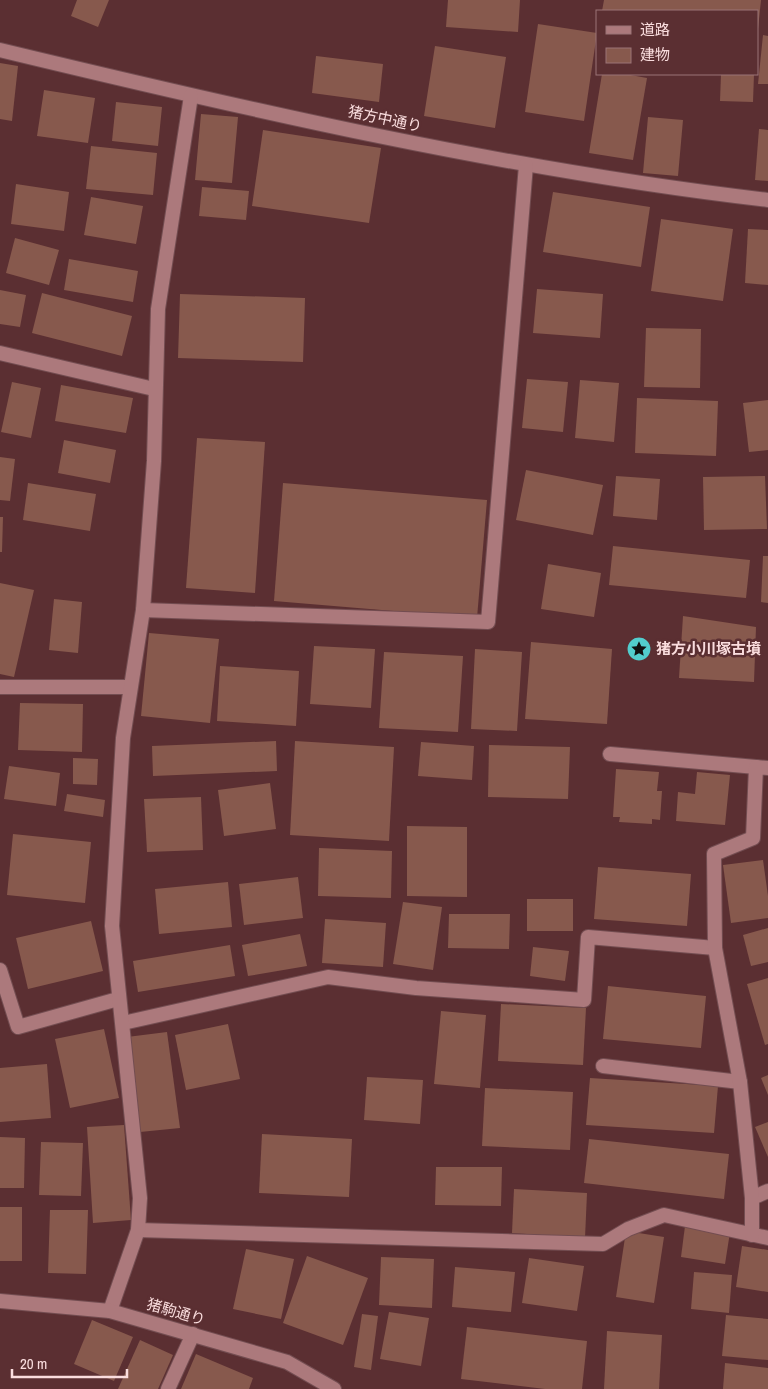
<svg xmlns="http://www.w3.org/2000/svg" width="768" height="1389" font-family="'Archivo Narrow','Noto Sans JP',sans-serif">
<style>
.building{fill:#87594d}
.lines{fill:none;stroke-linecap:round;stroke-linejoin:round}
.service-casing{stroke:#734d51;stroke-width:16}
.minor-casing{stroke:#734d51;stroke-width:16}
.tertiary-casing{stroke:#734d51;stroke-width:16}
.service{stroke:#ac797c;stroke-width:14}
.minor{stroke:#ac797c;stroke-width:14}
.tertiary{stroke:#ac797c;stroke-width:14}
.labels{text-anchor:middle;stroke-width:5;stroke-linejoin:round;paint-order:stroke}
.street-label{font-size:15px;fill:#faddde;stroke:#5b2f32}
.poi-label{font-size:15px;font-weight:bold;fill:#faddde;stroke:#5b2f32;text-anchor:start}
</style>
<rect width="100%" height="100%" fill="#5b2f32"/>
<g class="building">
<polygon points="77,0 109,0 98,27 71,16"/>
<polygon points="448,0 520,0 518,32 446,27"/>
<polygon points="604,0 761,0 758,29 757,11 602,11"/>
<polygon points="538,24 597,33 584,121 525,112"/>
<polygon points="763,35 768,36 768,84 758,84"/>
<polygon points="435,46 506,57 495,128 424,116"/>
<polygon points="316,56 383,64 379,102 312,93"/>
<polygon points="0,63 18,66 12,121 0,119"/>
<polygon points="602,74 625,74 647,78 633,160 589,153"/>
<polygon points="721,74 754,74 753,102 720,101"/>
<polygon points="44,90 95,98 88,143 37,136"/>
<polygon points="116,102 162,107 158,146 112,141"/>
<polygon points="201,114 238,117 232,183 195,180"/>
<polygon points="648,117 683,120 678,176 643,173"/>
<polygon points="759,129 768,130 768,181 755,180"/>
<polygon points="263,130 381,148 369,223 252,206"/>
<polygon points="91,146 157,153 153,195 86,189"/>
<polygon points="16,184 69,192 64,231 11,224"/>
<polygon points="202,187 249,191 246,220 199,216"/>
<polygon points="553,192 650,207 641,267 543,252"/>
<polygon points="91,197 143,206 136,244 84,235"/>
<polygon points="661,219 733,229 723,301 651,291"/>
<polygon points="748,229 768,230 768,285 745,283"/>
<polygon points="15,238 59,250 49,285 6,273"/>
<polygon points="69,259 138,271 133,302 64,290"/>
<polygon points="537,289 603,294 600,338 533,333"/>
<polygon points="0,290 26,295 20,327 0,324"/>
<polygon points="42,293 132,316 122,356 32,333"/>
<polygon points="180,294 305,298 303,362 178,358"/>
<polygon points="646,328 701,329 700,388 644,387"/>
<polygon points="527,379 568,382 563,432 522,428"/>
<polygon points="580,380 619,383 614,442 575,438"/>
<polygon points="12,382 41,388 31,438 1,432"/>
<polygon points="61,385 133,398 126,433 55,421"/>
<polygon points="637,398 718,401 716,456 635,453"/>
<polygon points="768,400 768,450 749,452 743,403"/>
<polygon points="197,438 265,442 255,593 186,588"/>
<polygon points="64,440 116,450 110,483 58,473"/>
<polygon points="0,457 15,459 10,501 0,500"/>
<polygon points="526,470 603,485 593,535 516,520"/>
<polygon points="616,476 660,479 657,520 613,516"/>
<polygon points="765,476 767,529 704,530 703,477"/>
<polygon points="28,483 96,494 90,531 23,520"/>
<polygon points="283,483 487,500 477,618 274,601"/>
<polygon points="0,517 3,517 2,552 0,552"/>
<polygon points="613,546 750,560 746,598 609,585"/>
<polygon points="763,556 768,556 768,603 761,602"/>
<polygon points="548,564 601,573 594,617 541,609"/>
<polygon points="0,583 34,590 14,677 0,674"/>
<polygon points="54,599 82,602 78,653 49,650"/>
<polygon points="683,616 756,627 754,682 679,678"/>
<polygon points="149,633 219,639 210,723 141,716"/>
<polygon points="531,642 612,649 607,724 525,719"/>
<polygon points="314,646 375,649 371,708 310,704"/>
<polygon points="475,649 522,652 517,731 471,729"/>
<polygon points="384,652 463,656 458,732 379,728"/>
<polygon points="220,666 299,671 296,726 217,721"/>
<polygon points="20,703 83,704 82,752 18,750"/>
<polygon points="276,741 277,771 153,776 152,746"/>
<polygon points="295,741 394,747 389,841 290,835"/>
<polygon points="421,742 474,746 472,780 418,776"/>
<polygon points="489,745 570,747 568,799 488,797"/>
<polygon points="73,758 98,759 97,785 73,784"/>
<polygon points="9,766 60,773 56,806 4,799"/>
<polygon points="616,769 659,772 657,791 662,791 660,820 652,819 652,824 619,822 620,817 613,817"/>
<polygon points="697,772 730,775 725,825 676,821 678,792 695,794"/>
<polygon points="270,783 276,829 224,836 218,790"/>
<polygon points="67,794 105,800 103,817 64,811"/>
<polygon points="201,797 203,850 147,852 144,799"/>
<polygon points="407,826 467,827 467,897 407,896"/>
<polygon points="13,834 91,842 85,903 7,895"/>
<polygon points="319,848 392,851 391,898 318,896"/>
<polygon points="763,860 768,896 768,918 731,923 723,865"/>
<polygon points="598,867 691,874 687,926 594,919"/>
<polygon points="298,877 303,918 244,925 239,884"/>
<polygon points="228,882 232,927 159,934 155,889"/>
<rect x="527" y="899" width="46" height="32"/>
<polygon points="403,902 442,907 433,970 393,964"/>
<polygon points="449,914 510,914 509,949 448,948"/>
<polygon points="325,919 386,923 383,967 322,963"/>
<polygon points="91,921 103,971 28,989 16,938"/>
<polygon points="768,928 768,962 751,966 743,935"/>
<polygon points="300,934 307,966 248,976 242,945"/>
<polygon points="230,945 235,976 138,992 133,961"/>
<polygon points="533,947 569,951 565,981 530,976"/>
<polygon points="768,978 768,1044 765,1045 747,984"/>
<polygon points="608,986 706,996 701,1048 603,1039"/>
<polygon points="501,1004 586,1008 583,1065 498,1061"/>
<polygon points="441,1011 486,1015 480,1088 434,1084"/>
<polygon points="228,1024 240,1079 186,1090 175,1035"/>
<polygon points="104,1029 119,1098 70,1108 55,1039"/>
<polygon points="167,1032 180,1128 140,1132 127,1037"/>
<polygon points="47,1064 51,1118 0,1122 0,1068"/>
<polygon points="768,1075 768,1095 761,1078"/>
<polygon points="367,1077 423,1080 420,1124 364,1120"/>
<polygon points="590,1078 718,1086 714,1133 586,1125"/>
<polygon points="485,1088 573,1092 570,1150 482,1146"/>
<polygon points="768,1122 768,1157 755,1127"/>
<polygon points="124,1125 131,1220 93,1223 87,1127"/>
<polygon points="262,1134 352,1139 349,1197 259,1193"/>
<polygon points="0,1137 25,1138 24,1188 0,1188"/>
<polygon points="589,1139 729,1154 724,1199 584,1183"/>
<polygon points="41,1142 83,1143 81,1196 39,1195"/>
<polygon points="436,1167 502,1167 501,1206 435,1205"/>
<polygon points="514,1189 587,1193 585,1238 512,1233"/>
<rect x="0" y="1207" width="22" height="54"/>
<polygon points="50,1210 88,1210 86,1274 48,1273"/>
<polygon points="685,1226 730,1232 725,1264 681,1257"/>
<polygon points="626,1231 664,1237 654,1303 616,1297"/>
<polygon points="742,1246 768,1250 768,1292 736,1287"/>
<polygon points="246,1249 294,1259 281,1319 233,1309"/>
<polygon points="307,1256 368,1278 343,1345 283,1323"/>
<polygon points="381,1257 434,1259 432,1308 379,1305"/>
<polygon points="529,1258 584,1266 577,1311 522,1303"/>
<polygon points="455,1267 515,1272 511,1312 452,1307"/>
<polygon points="694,1272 732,1275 729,1313 691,1309"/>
<polygon points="389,1312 429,1318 421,1366 380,1359"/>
<polygon points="362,1314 378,1316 371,1370 354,1367"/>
<polygon points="726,1315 768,1319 768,1360 722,1356"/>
<polygon points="92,1320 133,1337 114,1381 74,1364"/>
<polygon points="467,1327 587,1341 582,1389 545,1389 461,1379"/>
<polygon points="607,1331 662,1335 659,1389 604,1389"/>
<polygon points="140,1340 173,1355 158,1389 118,1389"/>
<polygon points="196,1354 253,1378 249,1389 181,1389"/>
<polygon points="725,1363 768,1368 768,1389 723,1389"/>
</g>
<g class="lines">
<defs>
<g id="service">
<polyline points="0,353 154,389"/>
<polyline points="0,970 18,1027 118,999"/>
<polyline points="123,1023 328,977 416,988 584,1000 588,937 715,948"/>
<polyline points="603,1066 740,1082"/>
<polyline points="168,1389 193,1334"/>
</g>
<g id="minor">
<path d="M0,50C253,111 509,170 768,200"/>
<polyline points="143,610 488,622 526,165"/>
<polyline points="0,687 130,687"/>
<polyline points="610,754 756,767"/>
<polyline points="752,1198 768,1191"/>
<polyline points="138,1230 603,1244 628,1229 664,1215 768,1238"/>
<polyline points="752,1235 752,1198 740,1082 715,948 714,854 753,838 756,767 768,768"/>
<polyline points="110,1311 138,1230 140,1198 112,926 123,738 143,610 154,461 158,309 191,96"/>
</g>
<polyline id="tertiary" points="0,1301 110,1311 287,1362 334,1389"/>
</defs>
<use href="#service" class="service-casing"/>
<use href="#minor" class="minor-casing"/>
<use href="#tertiary" class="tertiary-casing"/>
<use href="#service" class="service"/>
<use href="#minor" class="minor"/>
<use href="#tertiary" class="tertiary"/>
</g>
<defs>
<symbol id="sight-disc" viewBox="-11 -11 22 22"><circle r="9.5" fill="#52cdcd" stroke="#5b2f32"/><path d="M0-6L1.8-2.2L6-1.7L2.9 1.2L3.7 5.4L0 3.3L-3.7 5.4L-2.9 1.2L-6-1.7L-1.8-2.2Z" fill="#111"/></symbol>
</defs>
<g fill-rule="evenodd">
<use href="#sight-disc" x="625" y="635" width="28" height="28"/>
</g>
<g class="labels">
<g class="street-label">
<text transform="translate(385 119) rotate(12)" y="5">猪方中通り</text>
<text transform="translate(176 1312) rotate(16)" y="5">猪駒通り</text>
</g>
<g class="poi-label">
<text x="656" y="654">猪方小川塚古墳</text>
</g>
</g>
<rect x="596" y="10" width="162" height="65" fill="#5b2f32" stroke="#9b7577"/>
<rect x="606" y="26" width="25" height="8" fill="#ac797c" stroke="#9b7577"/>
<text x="640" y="35" font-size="15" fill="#faddde">道路</text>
<rect x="606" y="48" width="25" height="15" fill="#87594d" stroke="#9b7577"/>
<text x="640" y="60" font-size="15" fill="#faddde">建物</text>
<path d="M12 1369v8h115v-8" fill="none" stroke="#faddde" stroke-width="2.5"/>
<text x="20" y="1369" font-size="15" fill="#faddde" stroke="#5b2f32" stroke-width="4" paint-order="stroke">20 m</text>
</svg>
